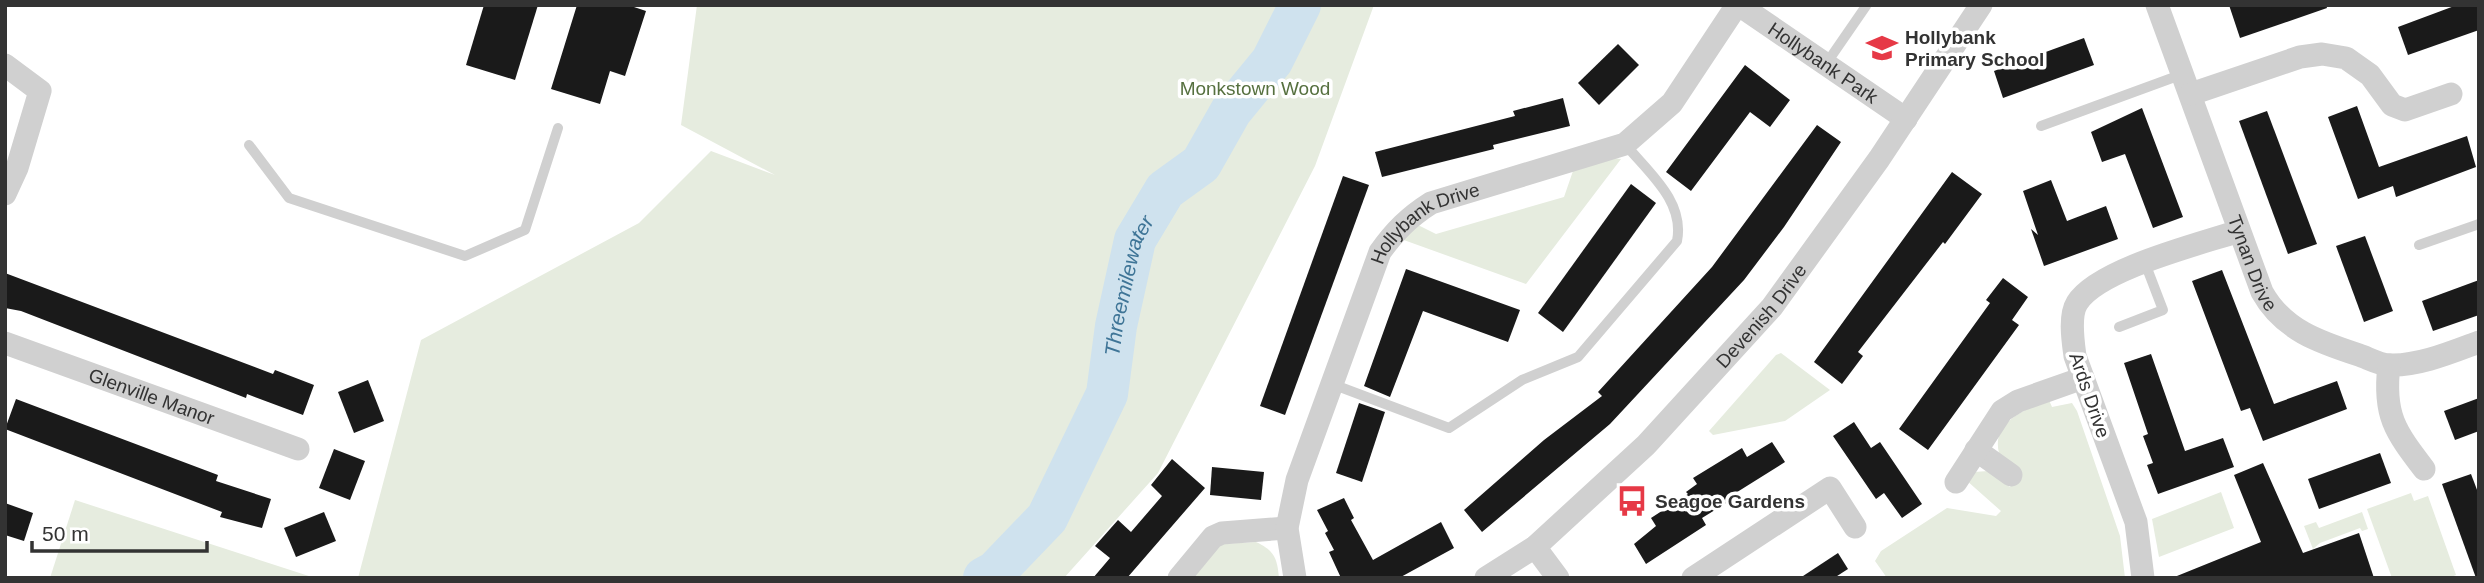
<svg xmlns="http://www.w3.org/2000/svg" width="2484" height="583" font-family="Helvetica,sans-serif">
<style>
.green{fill:#e6ecdf}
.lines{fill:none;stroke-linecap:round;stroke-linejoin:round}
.river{stroke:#cfe2ee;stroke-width:42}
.building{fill:#1a1a1a}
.lane{stroke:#d0d0d0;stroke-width:10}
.street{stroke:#d0d0d0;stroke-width:23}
.labels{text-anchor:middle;stroke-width:7;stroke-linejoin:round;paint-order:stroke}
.poi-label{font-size:19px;font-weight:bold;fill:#333;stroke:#fff;text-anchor:start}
.street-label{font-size:19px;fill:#333;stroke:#fff}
.park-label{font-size:19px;fill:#56703f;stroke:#fff}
.water-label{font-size:21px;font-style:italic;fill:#3f7597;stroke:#fff}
</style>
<rect width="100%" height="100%" fill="#fff"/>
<g class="green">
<polygon points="697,5 1374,5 1315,166 1158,473 1064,578 358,578 421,340 639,223 711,151 775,175 681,125"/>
<polygon points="1613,158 1621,159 1526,284 1401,239 1416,224 1436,234 1564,197 1573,171"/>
<polygon points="1781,353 1830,390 1785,421 1713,435 1709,431 1776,355"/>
<path d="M2049,400L2052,407L2072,403L2077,411L2120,536L2125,578H1887L1875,561L1881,551L1947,508L1996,516L2001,511L1966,480L1974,472L1988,471L2010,487L2020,471L1999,453C1991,422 2026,409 2049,400Z"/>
<polygon points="2221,492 2234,528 2159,557 2152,519"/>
<polygon points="2411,493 2414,501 2428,496 2456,575 2449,578 2392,578 2367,509"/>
<polygon points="75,500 315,578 50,578"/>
<polygon points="2362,512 2368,529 2362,531 2360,528 2320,543 2313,549 2304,526 2316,522 2319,528"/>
<path d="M1256,542C1275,551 1277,558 1279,578H1188L1221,544Z"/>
</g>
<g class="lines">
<path class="river" id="s1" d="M984,578L995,572L1047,518L1107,394L1116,326L1135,240L1165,190L1201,164L1231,111L1272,61L1300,5"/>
</g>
<g class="building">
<polygon points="484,5 538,5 515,80 466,65"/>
<polygon points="577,5 628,5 646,11 625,76 610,71 600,104 551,89"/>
<polygon points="2229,5 2326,5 2327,8 2240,38"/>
<polygon points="2457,5 2479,5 2479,30 2408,55 2398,27"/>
<polygon points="2084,38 2094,65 2003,98 1994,71"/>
<polygon points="1618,44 1639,65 1599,105 1578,83"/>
<polygon points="1745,65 1790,100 1770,127 1750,112 1691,191 1666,172"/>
<polygon points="1563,98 1570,126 1493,145 1494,149 1382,177 1375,152 1515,116 1513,111"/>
<polygon points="2357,106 2379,167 2467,136 2476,167 2396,197 2393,186 2358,199 2328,117"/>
<polygon points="2142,108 2183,217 2153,228 2125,154 2102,162 2091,132"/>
<polygon points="2267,111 2317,244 2288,254 2239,121"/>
<polygon points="1817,125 1841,142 1784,227 1744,280 1610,424 1482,532 1464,510 1544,440 1602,396 1598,392 1712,267"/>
<polygon points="1952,172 1982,194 1945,244 1943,242 1858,352 1863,356 1842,384 1814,362"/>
<polygon points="1343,176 1369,185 1285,415 1260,406"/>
<polygon points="2051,180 2067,221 2106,206 2118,239 2044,266 2031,229 2038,235 2023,191"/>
<polygon points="1631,184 1656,203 1563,332 1538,313"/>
<polygon points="2365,236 2393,311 2364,322 2336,246"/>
<polygon points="1406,269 1520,310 1508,342 1423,311 1390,397 1364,386"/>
<polygon points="2222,270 2274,404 2337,381 2347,409 2263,441 2250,408 2241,411 2192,281"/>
<polygon points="5,273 273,374 275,370 314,385 303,415 247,394 246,398 21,311 5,308"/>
<polygon points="2003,278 2028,297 2012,320 2019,325 1928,450 1899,429 1990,303 1986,300"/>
<polygon points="2479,280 2479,315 2433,331 2422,301"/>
<polygon points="2151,354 2185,451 2223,438 2234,467 2158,494 2147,465 2153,463 2143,436 2148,434 2124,363"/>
<polygon points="368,380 384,421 354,433 338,392"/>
<polygon points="2479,398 2479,431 2455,440 2444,411"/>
<polygon points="16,399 218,475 216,481 271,499 262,528 220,517 222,512 5,429"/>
<polygon points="1359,403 1385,412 1362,482 1336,473"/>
<polygon points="1854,422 1871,448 1880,442 1922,504 1902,518 1884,493 1876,499 1833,436"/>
<polygon points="1772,442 1785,462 1734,494 1736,497 1702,518 1706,525 1646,564 1634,544 1656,526 1651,518 1688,494 1686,492 1697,484 1693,478 1742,448 1747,457"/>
<polygon points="334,449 365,461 350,500 319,488"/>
<polygon points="2380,453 2391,483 2319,509 2308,479"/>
<polygon points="1172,459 1205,488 1127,578 1093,578 1110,558 1095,546 1118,520 1131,532 1162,496 1151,485"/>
<polygon points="2263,463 2303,553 2359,533 2374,578 2172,578 2261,542 2234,475"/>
<polygon points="1212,467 1264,472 1261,500 1210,495"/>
<polygon points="2471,474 2479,495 2479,578 2476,578 2442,484"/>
<polygon points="1344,498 1354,518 1351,520 1373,560 1441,522 1454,548 1399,578 1341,578 1329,552 1334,550 1325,533 1328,531 1317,510"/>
<polygon points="5,503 33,513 24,541 5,535"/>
<polygon points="324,512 336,541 296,557 284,528"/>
<polygon points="1838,553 1848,569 1834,578 1800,578"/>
</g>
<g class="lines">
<g class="lane">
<polyline points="1826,64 1866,6"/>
<polyline points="2041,126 2183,74"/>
<polyline points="249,145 289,198 465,256 525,230 558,128"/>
<polyline points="2419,245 2479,224"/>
<polyline points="2119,327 2163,310 2145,263"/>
<path d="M1332,384L1449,428L1522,380L1578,357L1677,241C1685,201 1648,172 1625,144"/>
</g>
<g class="street">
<path id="s2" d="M1739,5L1906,119"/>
<path id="s3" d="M2157,5L2262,292C2283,330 2319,342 2359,355C2368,358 2380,365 2390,365C2419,366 2452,352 2479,342"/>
<polyline points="5,65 40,91 17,168 5,194"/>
<polyline points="2191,94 2300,57 2322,54 2346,58 2370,75 2392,105 2405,110 2451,94"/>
<path id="s4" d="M5,343L298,449"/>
<path d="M2389,365C2383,415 2395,431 2424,469"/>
<polyline points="1976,450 2011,475"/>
<polyline points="1956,482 2002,411 2018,401 2083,378"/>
<polyline points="1535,547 1558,578"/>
<polyline points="1179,578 1213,537 1222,533 1287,528"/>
<path id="s5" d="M1295,578L1287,528L1297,480L1380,252C1395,231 1409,217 1431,203L1625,144L1672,103L1737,5"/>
<path id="s6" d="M1486,578L1535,547L1646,445L1772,307L1879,159L1981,5"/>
<polyline points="1693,578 1830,488 1855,527"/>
<path d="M2143,578L2136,522L2075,356C2073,341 2069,316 2077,303C2098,269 2200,244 2239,231"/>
</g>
</g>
<defs>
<symbol id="school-bare" viewBox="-9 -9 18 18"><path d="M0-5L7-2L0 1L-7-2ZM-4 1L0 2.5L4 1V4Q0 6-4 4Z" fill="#e63946" stroke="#fff" stroke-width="2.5" paint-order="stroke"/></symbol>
<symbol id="bus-bare" viewBox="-9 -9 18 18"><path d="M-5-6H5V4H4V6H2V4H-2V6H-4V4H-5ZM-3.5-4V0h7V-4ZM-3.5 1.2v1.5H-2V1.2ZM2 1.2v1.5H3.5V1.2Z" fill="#e63946" stroke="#fff" stroke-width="2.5" paint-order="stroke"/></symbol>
</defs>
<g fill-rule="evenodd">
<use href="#school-bare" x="1860" y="26" width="44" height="44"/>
<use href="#bus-bare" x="1610" y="479" width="44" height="44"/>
</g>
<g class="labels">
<g class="poi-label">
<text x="1905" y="44">Hollybank<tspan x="1905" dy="22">Primary School</tspan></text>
<text x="1655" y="508">Seagoe Gardens</text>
</g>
<g class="street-label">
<text dy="7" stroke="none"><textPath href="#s2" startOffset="102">Hollybank Park</textPath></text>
<text dy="7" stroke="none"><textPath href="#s5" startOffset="397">Hollybank Drive</textPath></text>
<text dy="7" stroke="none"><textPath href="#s3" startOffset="275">Tynan Drive</textPath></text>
<text dy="7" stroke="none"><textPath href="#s6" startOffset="382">Devenish Drive</textPath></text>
<text transform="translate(2090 395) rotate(71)" y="7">Ards Drive</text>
<text dy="7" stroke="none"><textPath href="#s4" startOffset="156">Glenville Manor</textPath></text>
</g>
<g class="park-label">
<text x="1255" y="95">Monkstown Wood</text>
</g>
<g class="water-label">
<text dy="7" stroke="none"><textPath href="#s1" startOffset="336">Threemilewater</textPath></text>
</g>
</g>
<rect width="2484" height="583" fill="none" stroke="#333333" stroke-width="14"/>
<path d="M32 541v10h175v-10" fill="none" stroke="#333333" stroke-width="3.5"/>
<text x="42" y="541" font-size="21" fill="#333333" stroke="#ffffff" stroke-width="5" paint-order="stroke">50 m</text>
</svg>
